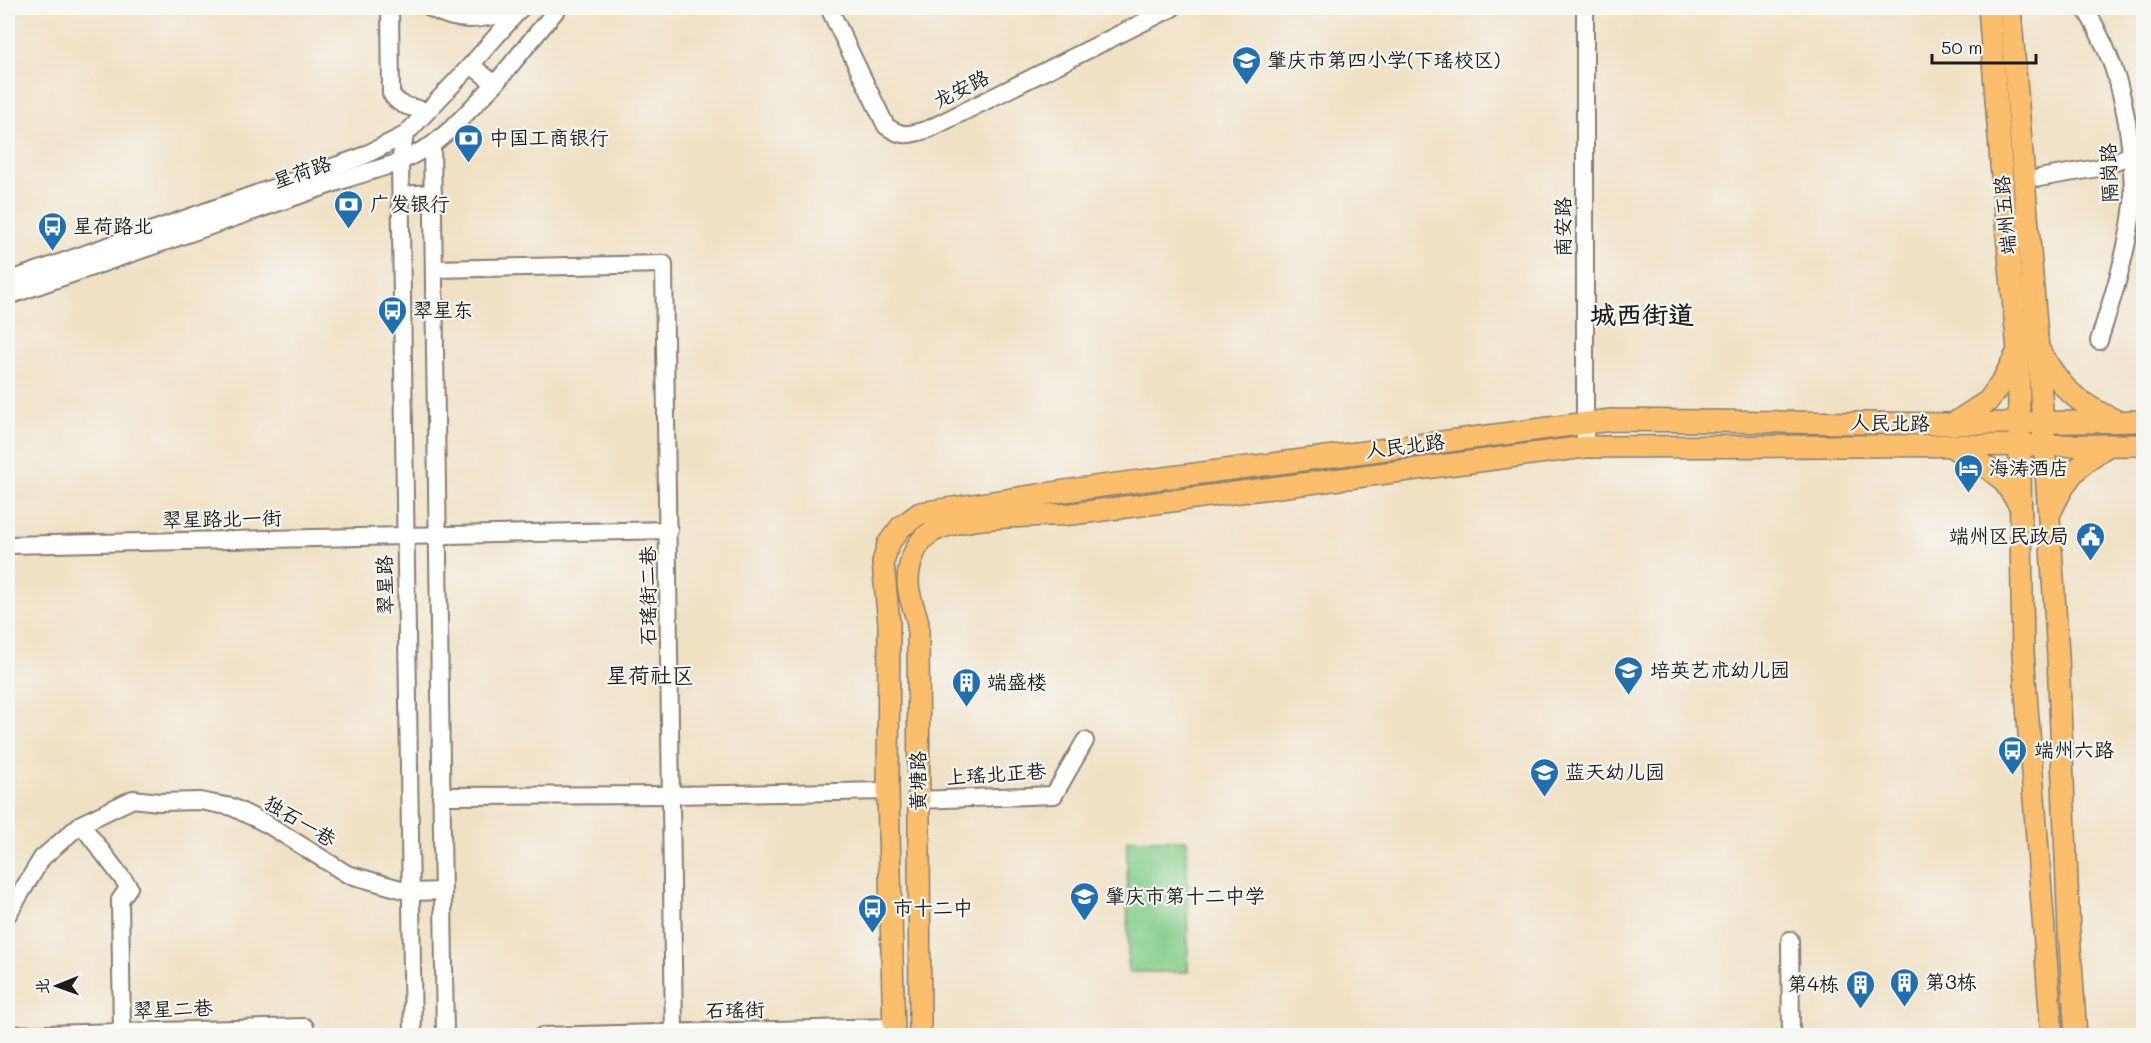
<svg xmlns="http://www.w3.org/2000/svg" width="2151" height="1043" font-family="Mali,'LXGW WenKai TC',sans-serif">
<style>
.park{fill:#85cd89;stroke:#507452;stroke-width:1.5}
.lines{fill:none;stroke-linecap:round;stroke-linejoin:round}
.minor-casing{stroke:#867e70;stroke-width:20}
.major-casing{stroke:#867e70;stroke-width:24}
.minor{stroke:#fff;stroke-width:16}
.major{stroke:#fabe6d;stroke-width:21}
.labels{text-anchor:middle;stroke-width:4.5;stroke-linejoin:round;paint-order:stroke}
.poi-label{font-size:20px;fill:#1c1c1c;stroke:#f6f6f2;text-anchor:start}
.street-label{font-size:20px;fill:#1c1c1c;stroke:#f6f6f2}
.quarter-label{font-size:22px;fill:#1c1c1c;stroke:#f6f6f2}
.district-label{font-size:26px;font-weight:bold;fill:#1c1c1c;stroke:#f6f6f2}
</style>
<rect width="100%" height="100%" fill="#f6f6f2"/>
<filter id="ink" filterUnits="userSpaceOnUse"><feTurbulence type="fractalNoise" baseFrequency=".0167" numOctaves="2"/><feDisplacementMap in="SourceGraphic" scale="12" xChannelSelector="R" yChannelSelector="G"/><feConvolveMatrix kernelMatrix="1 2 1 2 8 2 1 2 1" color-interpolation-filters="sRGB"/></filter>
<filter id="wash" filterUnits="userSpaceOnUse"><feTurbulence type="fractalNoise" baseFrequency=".008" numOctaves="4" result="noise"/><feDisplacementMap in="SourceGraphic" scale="24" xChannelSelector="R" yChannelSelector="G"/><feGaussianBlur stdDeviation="1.35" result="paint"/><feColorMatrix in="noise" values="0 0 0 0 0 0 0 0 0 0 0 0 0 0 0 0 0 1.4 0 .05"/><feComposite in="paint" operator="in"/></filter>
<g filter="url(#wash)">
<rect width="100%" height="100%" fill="#f0e1c5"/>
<polygon class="park" points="1127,840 1187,840 1188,972 1128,972"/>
</g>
<g filter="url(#ink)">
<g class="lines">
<defs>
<g id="minor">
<path d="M390,8L391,93C398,107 412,107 427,111"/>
<path d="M431,8C462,26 485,18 517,11"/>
<path d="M829,8L886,126C903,138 909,135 929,129L1172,8"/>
<polyline points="1585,8 1585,447"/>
<path d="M2085,8C2116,60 2128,107 2132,167C2132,179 2134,192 2133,204C2128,251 2113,296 2099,341"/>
<polyline points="471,65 495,84"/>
<polyline points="405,135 400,162 413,1036"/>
<polyline points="432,145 445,1036"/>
<polyline points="2039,178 2098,168 2131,155"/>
<polyline points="401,195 433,193"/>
<polyline points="434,269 664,264 674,1036"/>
<polyline points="8,281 361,157 405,135 471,65 521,8"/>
<polyline points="8,296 349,178 400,162 432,145 452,128 495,84 558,8"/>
<polyline points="8,545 669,530"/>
<polyline points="441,796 671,795 888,791"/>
<polyline points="917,800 1054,795 1085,741"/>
<polyline points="81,824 129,887 120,900 122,1032"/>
<polyline points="8,914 42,858 81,824 133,799 159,802 200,801 232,807 267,824 347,874 411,892 443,891"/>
<polyline points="1790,940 1791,1036"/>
<polyline points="8,1035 305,1027 305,1036"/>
<polyline points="542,1036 893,1027"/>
</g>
<g id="major">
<polyline points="1989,8 2004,202 2018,351 2023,653 2052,1036"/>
<polyline points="2010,8 2038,349 2058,655 2069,933 2076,1036"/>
<path d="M2039,350C2060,386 2074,402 2113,419"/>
<polyline points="1953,424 1988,401 2002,382 2017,353"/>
<polyline points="1950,446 1989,469 2003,480 2019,504"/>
<path d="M2049,515C2067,477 2073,468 2109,445"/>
<polyline points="894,1036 888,791 889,623 883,563 888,544 901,527 920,513 1078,489 1611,420 1952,424 2144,421"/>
<path d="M920,1036L918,623C915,610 908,596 908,582C908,566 915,542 930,533C959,515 1036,516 1072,514L1585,447L2144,445"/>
</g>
</defs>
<use href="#minor" class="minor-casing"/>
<use href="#major" class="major-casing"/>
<use href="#minor" class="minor"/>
<use href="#major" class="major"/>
</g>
</g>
<defs>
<symbol id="school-pin" viewBox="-11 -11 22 30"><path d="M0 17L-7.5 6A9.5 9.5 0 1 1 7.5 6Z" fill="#1f6fb2" stroke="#f6f6f2"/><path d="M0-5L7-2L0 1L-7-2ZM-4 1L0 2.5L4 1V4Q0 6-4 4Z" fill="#fff"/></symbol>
<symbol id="bank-pin" viewBox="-11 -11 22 30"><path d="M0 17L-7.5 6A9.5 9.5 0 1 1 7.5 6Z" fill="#1f6fb2" stroke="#f6f6f2"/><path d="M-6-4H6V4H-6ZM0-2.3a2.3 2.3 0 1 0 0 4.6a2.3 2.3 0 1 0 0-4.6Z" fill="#fff"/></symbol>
<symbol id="bus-pin" viewBox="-11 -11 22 30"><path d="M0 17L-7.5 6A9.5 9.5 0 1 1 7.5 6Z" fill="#1f6fb2" stroke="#f6f6f2"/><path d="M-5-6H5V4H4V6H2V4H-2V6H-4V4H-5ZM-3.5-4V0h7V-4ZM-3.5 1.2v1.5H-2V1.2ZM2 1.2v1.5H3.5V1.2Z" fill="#fff"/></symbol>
<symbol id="hotel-pin" viewBox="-11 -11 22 30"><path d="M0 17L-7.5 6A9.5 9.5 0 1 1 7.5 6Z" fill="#1f6fb2" stroke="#f6f6f2"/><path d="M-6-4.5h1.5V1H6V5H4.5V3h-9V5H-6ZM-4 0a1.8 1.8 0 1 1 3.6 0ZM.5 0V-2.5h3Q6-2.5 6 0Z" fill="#fff"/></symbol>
<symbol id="civic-pin" viewBox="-11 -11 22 30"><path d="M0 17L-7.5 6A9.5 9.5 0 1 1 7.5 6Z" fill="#1f6fb2" stroke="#f6f6f2"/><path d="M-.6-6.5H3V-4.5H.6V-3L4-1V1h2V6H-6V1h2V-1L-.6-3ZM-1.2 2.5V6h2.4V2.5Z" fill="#fff"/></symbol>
<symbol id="building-pin" viewBox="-11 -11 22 30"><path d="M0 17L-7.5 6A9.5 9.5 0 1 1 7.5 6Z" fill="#1f6fb2" stroke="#f6f6f2"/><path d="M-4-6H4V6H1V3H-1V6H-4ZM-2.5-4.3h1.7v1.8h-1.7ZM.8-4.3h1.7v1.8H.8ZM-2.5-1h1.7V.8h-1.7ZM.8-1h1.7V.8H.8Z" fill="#fff"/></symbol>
</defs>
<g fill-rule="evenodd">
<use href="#school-pin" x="1230" y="44" width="33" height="45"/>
<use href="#bank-pin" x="452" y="122" width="33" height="45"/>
<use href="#bank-pin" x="332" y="188" width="33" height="45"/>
<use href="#bus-pin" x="36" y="210" width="33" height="45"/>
<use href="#bus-pin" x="376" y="294" width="33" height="45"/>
<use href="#hotel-pin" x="1952" y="452" width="33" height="45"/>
<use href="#civic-pin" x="2074" y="520" width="33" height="45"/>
<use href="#school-pin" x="1612" y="654" width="33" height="45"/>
<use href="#building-pin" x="950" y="666" width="33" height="45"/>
<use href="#bus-pin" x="1996" y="734" width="33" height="45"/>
<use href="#school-pin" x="1528" y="756" width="33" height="45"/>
<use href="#school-pin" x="1068" y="880" width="33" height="45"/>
<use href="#bus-pin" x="856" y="892" width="33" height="45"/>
<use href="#building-pin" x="1888" y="966" width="33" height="45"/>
<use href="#building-pin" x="1844" y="968" width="33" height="45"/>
</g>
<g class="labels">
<g class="poi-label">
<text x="1267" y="67">肇庆市第四小学(下瑶校区)</text>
<text x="489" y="145">中国工商银行</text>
<text x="370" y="211">广发银行</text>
<text x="73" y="233">星荷路北</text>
<text x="413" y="317">翠星东</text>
<text x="1989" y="475">海涛酒店</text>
<text x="2069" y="543" text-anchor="end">端州区民政局</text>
<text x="1650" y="677">培英艺术幼儿园</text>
<text x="987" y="689">端盛楼</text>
<text x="2034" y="757">端州六路</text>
<text x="1565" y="779">蓝天幼儿园</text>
<text x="1105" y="903">肇庆市第十二中学</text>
<text x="893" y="915">市十二中</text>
<text x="1925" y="989">第3栋</text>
<text x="1839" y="991" text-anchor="end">第4栋</text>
</g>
<g class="street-label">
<text transform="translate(961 89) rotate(-27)" y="7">龙安路</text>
<text transform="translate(302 172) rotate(-19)" y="7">星荷路</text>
<text transform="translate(2109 173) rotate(-92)" y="7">隔岗路</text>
<text transform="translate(2005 215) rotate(-95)" y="7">端州五路</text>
<text transform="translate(1563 227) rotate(-90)" y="7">南安路</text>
<text transform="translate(1890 423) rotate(1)" y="7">人民北路</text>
<text transform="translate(1405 446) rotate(-7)" y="7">人民北路</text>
<text transform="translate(222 519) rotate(-1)" y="7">翠星路北一街</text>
<text transform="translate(385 585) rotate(-91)" y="7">翠星路</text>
<text transform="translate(648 596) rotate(-90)" y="7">石瑶街二巷</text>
<text transform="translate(996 774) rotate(-4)" y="7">上瑶北正巷</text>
<text transform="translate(918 781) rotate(-90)" y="7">黄塘路</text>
<text transform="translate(300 821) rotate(31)" y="7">独石一巷</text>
<text transform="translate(173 1009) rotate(-2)" y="7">翠星二巷</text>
<text transform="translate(735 1010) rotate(-1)" y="7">石瑶街</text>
</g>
<g class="quarter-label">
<text x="650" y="683">星荷社区</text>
</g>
<g class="district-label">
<text x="1642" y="324">城西街道</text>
</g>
</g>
<rect width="2151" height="1043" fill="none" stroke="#f6f6f2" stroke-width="30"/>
<g transform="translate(57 986) rotate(269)" stroke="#f6f6f2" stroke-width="4.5" paint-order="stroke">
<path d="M0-4.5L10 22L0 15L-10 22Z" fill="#1c1c1c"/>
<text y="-9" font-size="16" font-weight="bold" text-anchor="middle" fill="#1c1c1c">北</text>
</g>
<path d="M1932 54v9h104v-9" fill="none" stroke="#1c1c1c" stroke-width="3"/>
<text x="1941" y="54" font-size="18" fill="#1c1c1c" stroke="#f6f6f2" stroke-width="4.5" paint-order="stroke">50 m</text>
</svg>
